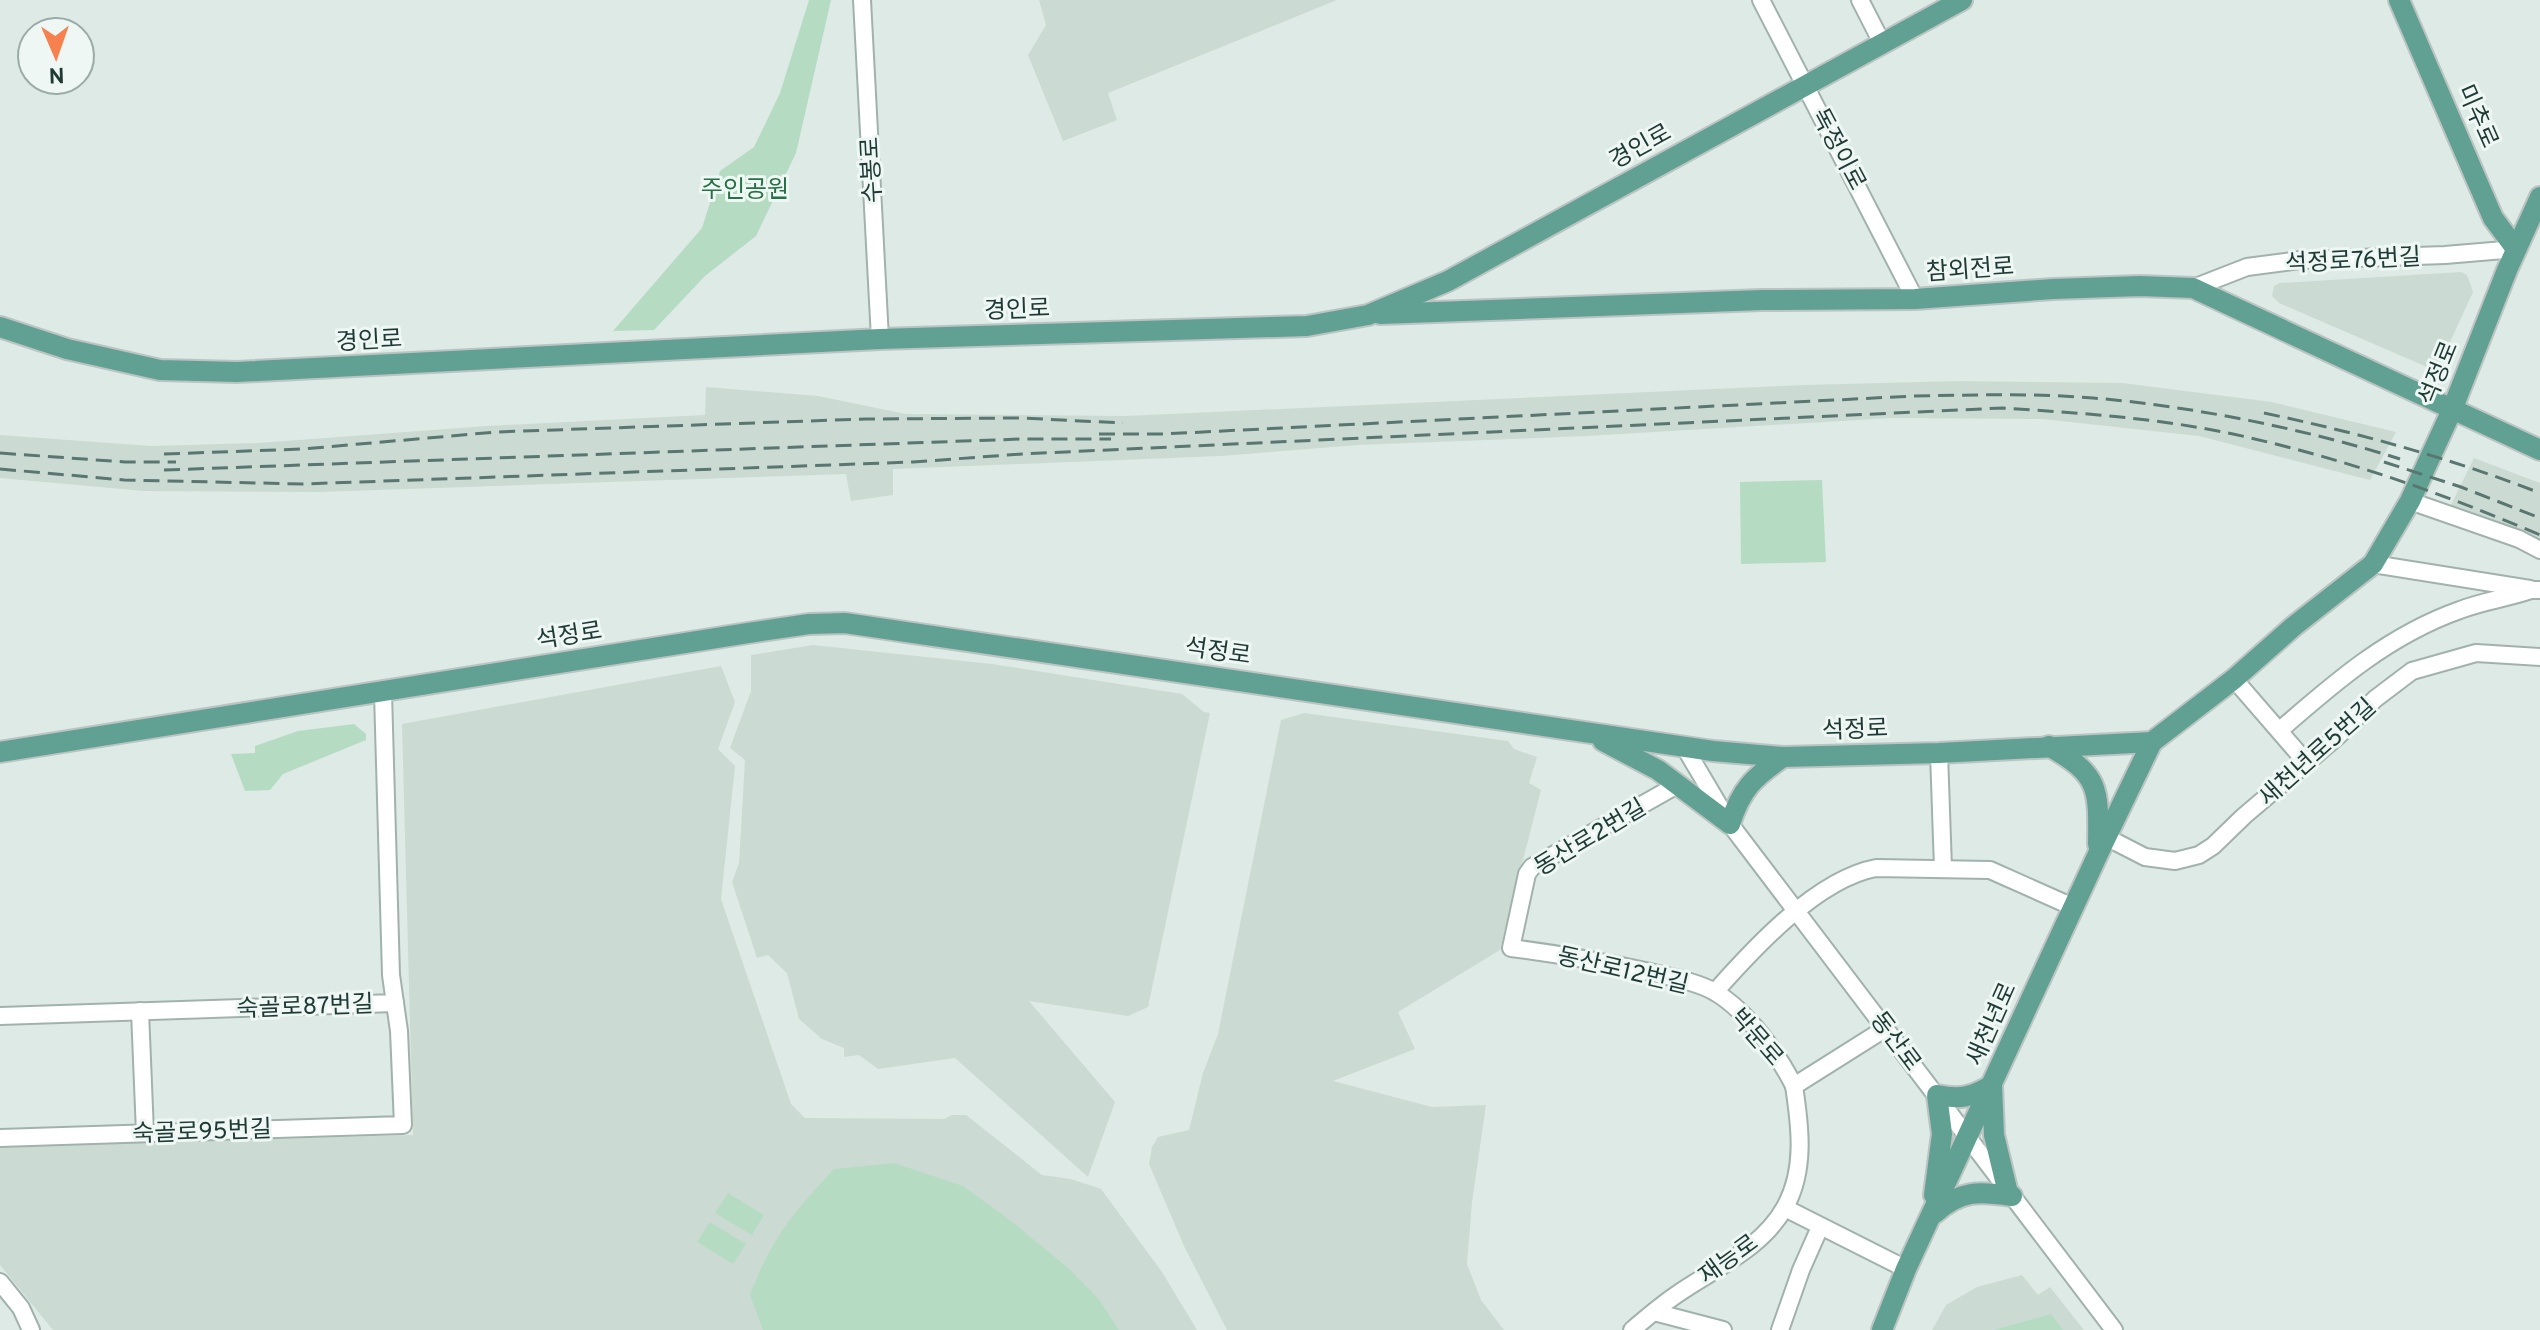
<svg xmlns="http://www.w3.org/2000/svg" width="2540" height="1330" font-family="Overpass,'Noto Sans KR',sans-serif">
<style>
.built{fill:#ccdad4}
.green{fill:#b5dcc2}
.lines{fill:none;stroke-linecap:round;stroke-linejoin:round}
.minor-casing{stroke:#a1b2ac;stroke-width:20}
.major-casing{stroke:#bcc4c2;stroke-width:24}
.minor{stroke:#fff;stroke-width:16}
.major{stroke:#60a194;stroke-width:20}
.rail{stroke:#597670;stroke-width:3;stroke-dasharray:16 8;stroke-linecap:butt}
.labels{text-anchor:middle;stroke-width:6;stroke-linejoin:round;paint-order:stroke}
.street-label{font-size:24px;fill:#1f3a34;stroke:#eef7f3}
.park-label{font-size:24px;fill:#287148;stroke:#eef7f3}
</style>
<rect width="100%" height="100%" fill="#deeae5"/>
<g class="built">
<polygon points="1039,0 1337,0 1108,93 1117,120 1063,141 1028,55 1046,25"/>
<polygon points="2461,272 2467,275 2473,292 2439,366 2434,370 2279,303 2272,296 2274,286 2280,283"/>
<polygon points="1959,381 2122,383 2272,402 2396,432 2370,480 2199,436 2042,419 1892,418 1587,436 1358,445 1221,456 893,469 893,495 851,501 846,474 320,492 144,491 0,478 0,435 151,446 258,443 487,426 705,415 706,387 818,396 906,414 1126,416 1804,385"/>
<polygon points="2474,458 2540,483 2540,544 2450,507"/>
<polygon points="813,645 992,664 1182,694 1204,712 1210,713 1148,1007 1128,1016 1029,1001 1115,1102 1088,1177 955,1058 878,1069 859,1055 844,1057 844,1048 822,1039 799,1019 787,973 768,955 757,958 732,882 739,863 745,760 730,748 751,691 751,655"/>
<polygon points="721,666 735,702 718,749 735,766 721,899 791,1104 805,1118 944,1119 952,1115 966,1115 1042,1175 1071,1179 1101,1189 1162,1272 1197,1330 53,1330 0,1265 0,1147 413,1135 402,724"/>
<polygon points="1304,713 1508,741 1514,749 1537,757 1529,783 1541,790 1500,950 1398,1012 1415,1049 1333,1081 1432,1107 1486,1105 1472,1202 1467,1264 1481,1300 1504,1330 1227,1330 1184,1246 1149,1164 1152,1147 1158,1137 1189,1130 1203,1073 1218,1034 1281,720"/>
<polygon points="2022,1275 2038,1295 2050,1287 2084,1330 1932,1330 1946,1305 1977,1287"/>
</g>
<g class="green">
<polygon points="809,0 831,0 796,153 756,236 705,276 654,330 613,331 702,228 720,171 754,147 780,93"/>
<polygon points="1822,480 1826,562 1741,564 1740,482"/>
<polygon points="354,724 366,734 366,740 283,774 270,790 245,791 231,754 255,753 255,746 298,731"/>
<path d="M894,1163L963,1186L1011,1221L1067,1267L1098,1298L1119,1330H763L750,1295C772,1237 793,1213 834,1169Z"/>
<polygon points="728,1193 764,1215 752,1235 715,1213"/>
<polygon points="710,1222 746,1244 733,1264 697,1242"/>
<polygon points="2051,1314 2063,1330 1994,1330"/>
</g>
<g class="lines">
<defs>
<g id="minor">
<polyline points="862,0 880,339"/>
<polyline points="1761,0 1915,299"/>
<polyline points="1860,0 1882,43"/>
<polyline points="2193,288 2247,267 2300,260 2445,255 2516,249"/>
<polyline points="2410,501 2519,539 2540,550"/>
<polyline points="2373,564 2530,589"/>
<polyline points="2234,679 2305,761"/>
<path d="M2280,730C2335,682 2389,635 2460,610C2483,601 2508,598 2531,590H2540"/>
<polyline points="1685,748 1730,824 2114,1330"/>
<polyline points="1939,753 1943,868"/>
<path d="M1677,785L1532,867L1527,874L1511,948C1558,954 1604,962 1650,972C1671,977 1697,982 1715,992C1747,1011 1778,1054 1794,1086"/>
<polyline points="2106,837 2145,857 2175,861 2199,855 2213,846 2244,816 2338,736 2375,699 2412,671 2476,653 2540,657"/>
<path d="M1715,992C1753,949 1817,879 1876,868L1990,870L2073,907"/>
<polyline points="140,1011 145,1133"/>
<polyline points="0,1016 395,1003 391,975 383,693"/>
<polyline points="0,1138 403,1125 399,1031 395,1003"/>
<polyline points="1785,1208 1906,1269"/>
<polyline points="0,1282 21,1308 31,1330"/>
<polyline points="1654,1312 1723,1330"/>
<path d="M1632,1330C1646,1318 1660,1306 1676,1295C1713,1269 1762,1249 1785,1207C1806,1170 1800,1125 1794,1086L1886,1028"/>
<polyline points="1780,1330 1801,1270 1820,1227"/>
</g>
<g id="major">
<polyline points="2399,0 2493,218 2516,249"/>
<polyline points="1380,314 1762,300 1915,299 2053,289 2140,286 2193,288 2540,450"/>
<polyline points="0,327 67,349 160,370 237,372 880,339 1307,326 1368,315 1448,281 1962,0"/>
<path d="M1603,741L1658,770L1730,824C1741,789 1754,777 1783,757"/>
<path d="M2049,746C2099,775 2099,787 2098,844"/>
<polyline points="0,752 748,633 809,624 845,623 1713,751 1783,757 1939,753 2152,742 2234,679 2294,626 2373,564 2410,501 2452,410 2507,270 2540,197"/>
<path d="M1934,1195L1942,1134L1937,1095C1960,1100 1972,1097 1992,1085L1994,1135L2007,1189"/>
<path d="M1935,1213C1961,1190 1979,1191 2012,1196"/>
<polyline points="1882,1330 1906,1269 2098,854 2152,742"/>
</g>
</defs>
<use href="#minor" class="minor-casing"/>
<use href="#major" class="major-casing"/>
<use href="#minor" class="minor"/>
<use href="#major" class="major"/>
<g class="rail">
<path d="M2264,413C2359,433 2450,458 2540,493"/>
<path d="M1099,434H1163L1914,396C1974,395 2033,393 2093,398C2191,406 2306,429 2400,459"/>
<polyline points="0,453 125,462 176,462"/>
<polyline points="164,454 303,449 496,432 866,419 1021,418 1123,423"/>
<polyline points="2384,462 2461,487 2540,518"/>
<path d="M0,469L124,480L303,484L913,462L1022,454L2003,408C2080,413 2157,418 2233,434C2339,457 2440,492 2540,535"/>
<polyline points="164,470 1021,439 1111,439"/>
</g>
</g>
<g class="labels">
<g class="street-label">
<text transform="translate(2478 116) rotate(66)" y="8">미추로</text>
<text transform="translate(1640 146) rotate(-29)" y="8">경인로</text>
<text transform="translate(1839 149) rotate(62)" y="8">독정이로</text>
<text transform="translate(871 170) rotate(-93)" y="8">수봉로</text>
<text transform="translate(2353 260) rotate(-3)" y="8">석정로76번길</text>
<text transform="translate(1970 269) rotate(-4)" y="8">참외전로</text>
<text transform="translate(1017 309) rotate(-2)" y="8">경인로</text>
<text transform="translate(369 340) rotate(-3)" y="8">경인로</text>
<text transform="translate(2438 373) rotate(-68)" y="8">석정로</text>
<text transform="translate(569 635) rotate(-9)" y="8">석정로</text>
<text transform="translate(1218 651) rotate(8)" y="8">석정로</text>
<text transform="translate(1855 729) rotate(-2)" y="8">석정로</text>
<text transform="translate(2317 752) rotate(-42)" y="8">새천년로5번길</text>
<text transform="translate(1590 837) rotate(-31)" y="8">동산로2번길</text>
<text transform="translate(1623 970) rotate(13)" y="8">동산로12번길</text>
<text transform="translate(305 1006) rotate(-2)" y="8">숙골로87번길</text>
<text transform="translate(1991 1024) rotate(-66)" y="8">새천년로</text>
<text transform="translate(1757 1037) rotate(49)" y="8">박문로</text>
<text transform="translate(1896 1041) rotate(53)" y="8">동산로</text>
<text transform="translate(202 1131) rotate(-2)" y="8">숙골로95번길</text>
<text transform="translate(1728 1259) rotate(-36)" y="8">재능로</text>
</g>
<g class="park-label">
<text x="745" y="197">주인공원</text>
</g>
</g>
<g transform="translate(56 56) rotate(178)"><circle r="38" fill="#eef7f3" stroke="#9baba7" stroke-width="2"/>
<path d="M0-6L14 30L0 20L-14 30Z" fill="#f6814f"/>
<text y="-12" font-size="22" font-weight="bold" text-anchor="middle" fill="#1f3a34">N</text>
</g>
</svg>
